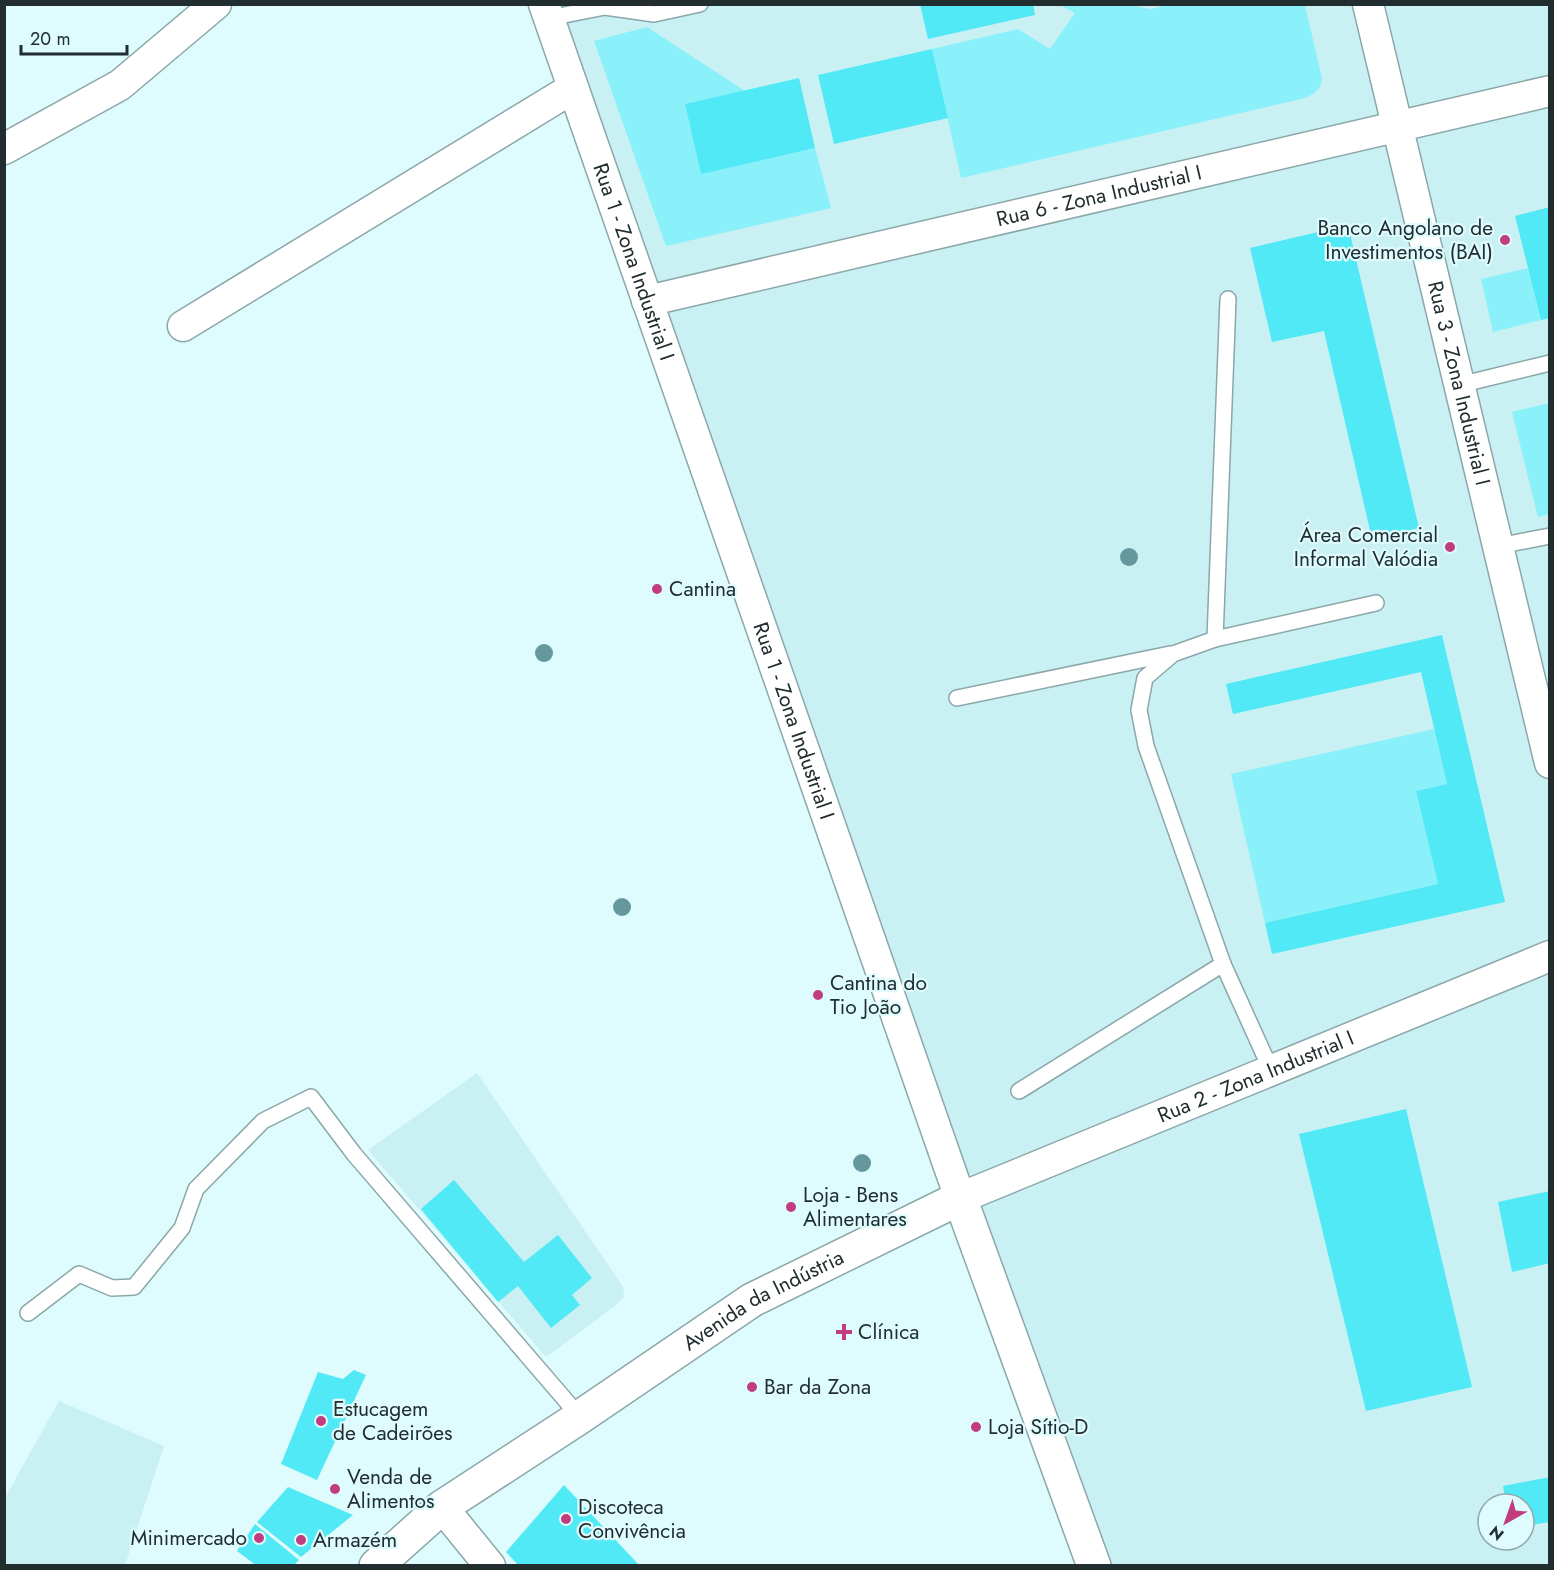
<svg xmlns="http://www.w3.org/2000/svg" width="1554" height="1570" font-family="Jost,sans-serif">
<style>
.built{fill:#c9f0f3;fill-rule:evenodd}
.green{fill:#8af0f9}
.building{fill:#51e9f5}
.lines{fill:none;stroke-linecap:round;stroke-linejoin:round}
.service-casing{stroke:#8ba7a9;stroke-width:18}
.minor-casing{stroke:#8ba7a9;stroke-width:33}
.tertiary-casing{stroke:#8ba7a9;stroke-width:36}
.service{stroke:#fff;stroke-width:15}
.minor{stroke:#fff;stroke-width:30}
.tertiary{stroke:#fff;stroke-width:33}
.tree{fill:#64989c}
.poi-dot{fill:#c13d80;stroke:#defbfe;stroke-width:2}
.labels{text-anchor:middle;stroke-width:4.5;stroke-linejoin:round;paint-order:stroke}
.street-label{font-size:21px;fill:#212d2e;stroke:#defbfe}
.poi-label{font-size:21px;fill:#212d2e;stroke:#defbfe;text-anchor:start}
</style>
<rect width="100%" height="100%" fill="#defbfe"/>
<g class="built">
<path d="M544,5H1549V1565H1094ZM1488,1504H1524V1540H1488Z"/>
<polygon points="477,1073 624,1288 623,1298 615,1306 546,1357 368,1150"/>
<polygon points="59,1401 164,1446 125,1565 5,1565 5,1498"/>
</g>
<g class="green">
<path d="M1122,4L1151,9L1172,4L1305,5L1322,79C1321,90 1315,93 1305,98L961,178L932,49L1018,29L1050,49L1075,13L1060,5Z"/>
<polygon points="647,27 745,91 685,104 701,173 815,148 831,208 666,246 594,41"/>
<polygon points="1528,268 1541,320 1493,332 1481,279"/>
<polygon points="1549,403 1549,514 1538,517 1512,412"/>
<polygon points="1434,729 1447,784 1416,791 1438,884 1265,923 1231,774"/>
</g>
<g class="building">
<polygon points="920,4 1033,4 1035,15 928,39"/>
<polygon points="932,49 948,118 834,144 818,75"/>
<polygon points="799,78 815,148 701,174 685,104"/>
<polygon points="1550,207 1550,318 1541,320 1515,216"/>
<polygon points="1348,225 1419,528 1372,539 1324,331 1272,342 1250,248"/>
<polygon points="1442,635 1505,902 1272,954 1265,923 1438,884 1416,791 1447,784 1421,672 1233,714 1226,684"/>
<polygon points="1406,1109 1472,1387 1366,1411 1299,1134"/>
<polygon points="454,1180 524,1262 558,1235 592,1278 572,1295 580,1305 551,1328 518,1286 498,1302 421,1209"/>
<polygon points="1550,1191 1550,1263 1512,1272 1498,1202"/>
<polygon points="354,1370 366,1375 317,1480 281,1464 318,1372 343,1379"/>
<polygon points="1550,1477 1550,1522 1524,1526 1524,1504 1506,1504 1503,1486"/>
<polygon points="564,1485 640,1566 519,1566 506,1552"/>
<polygon points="288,1487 353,1515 301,1557 257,1522"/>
<polygon points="255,1524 299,1560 293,1566 257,1566 237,1551"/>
</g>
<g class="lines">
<defs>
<g id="service">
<polyline points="549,18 605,7 654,14 700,4"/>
<polyline points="1459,385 1550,363"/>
<polyline points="1498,546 1550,536"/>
<polyline points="1215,639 1228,299"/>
<polyline points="957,698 1170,654"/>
<polyline points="1271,1070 1223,964 1146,746 1139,710 1145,678 1173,654 1215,639 1376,603"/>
<polyline points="1019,1091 1223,964"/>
<polyline points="28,1313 79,1274 112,1288 134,1287 182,1228 196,1189 263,1121 311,1097 354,1154 580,1417"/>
</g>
<g id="minor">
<path id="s1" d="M544,4L960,1198L1550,956"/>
<path id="s2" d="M1368,4L1550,763"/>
<polyline points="4,149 120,85 216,4"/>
<path id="s3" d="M647,301L1550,91"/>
<polyline points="183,326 573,88"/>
<polyline points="442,1507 490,1566"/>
</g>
<g id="tertiary">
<path id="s4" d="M376,1566L442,1507L580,1417L752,1300L960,1198L1094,1566"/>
</g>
</defs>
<use href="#service" class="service-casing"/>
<use href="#minor" class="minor-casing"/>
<use href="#tertiary" class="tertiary-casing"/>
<use href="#service" class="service"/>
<use href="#minor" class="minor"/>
<use href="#tertiary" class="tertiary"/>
</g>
<g class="tree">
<circle cx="1129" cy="557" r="9"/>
<circle cx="544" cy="653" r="9"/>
<circle cx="622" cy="907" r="9"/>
<circle cx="862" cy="1163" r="9"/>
</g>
<g class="poi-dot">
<circle cx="1505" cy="240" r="6"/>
<circle cx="1450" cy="547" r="6"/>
<circle cx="657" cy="589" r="6"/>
<circle cx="818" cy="995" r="6"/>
<circle cx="791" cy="1207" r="6"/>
<path d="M841 1323h6v6h6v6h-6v6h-6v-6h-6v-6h6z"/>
<circle cx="752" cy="1387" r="6"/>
<circle cx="321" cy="1421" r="6"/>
<circle cx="976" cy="1427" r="6"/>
<circle cx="335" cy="1489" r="6"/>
<circle cx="566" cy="1519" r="6"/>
<circle cx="259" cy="1538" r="6"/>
<circle cx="301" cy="1540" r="6"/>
</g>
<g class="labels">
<g class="street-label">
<text dy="7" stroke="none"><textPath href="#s3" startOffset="464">Rua 6 - Zona Industrial I</textPath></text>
<text dy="7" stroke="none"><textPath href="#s1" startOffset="273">Rua 1 - Zona Industrial I</textPath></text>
<text dy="7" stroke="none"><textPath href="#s2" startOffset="390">Rua 3 - Zona Industrial I</textPath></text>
<text dy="7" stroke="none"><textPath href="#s1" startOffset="759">Rua 1 - Zona Industrial I</textPath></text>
<text dy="7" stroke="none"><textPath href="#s1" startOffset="1584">Rua 2 - Zona Industrial I</textPath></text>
<text dy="7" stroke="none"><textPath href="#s4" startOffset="471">Avenida da Indústria</textPath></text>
</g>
<g class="poi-label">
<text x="1493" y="235" text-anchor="end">Banco Angolano de<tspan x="1493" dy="24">Investimentos (BAI)</tspan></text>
<text x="1438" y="542" text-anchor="end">Área Comercial<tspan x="1438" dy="24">Informal Valódia</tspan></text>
<text x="669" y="596">Cantina</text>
<text x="830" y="990">Cantina do<tspan x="830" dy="24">Tio João</tspan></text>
<text x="803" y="1202">Loja - Bens<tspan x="803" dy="24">Alimentares</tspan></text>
<text x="858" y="1339">Clínica</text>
<text x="764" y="1394">Bar da Zona</text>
<text x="333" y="1416">Estucagem<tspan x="333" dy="24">de Cadeirões</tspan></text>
<text x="988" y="1434">Loja Sítio-D</text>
<text x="347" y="1484">Venda de<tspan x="347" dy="24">Alimentos</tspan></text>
<text x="578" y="1514">Discoteca<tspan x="578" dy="24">Convivência</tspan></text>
<text x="247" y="1545" text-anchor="end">Minimercado</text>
<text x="313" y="1547">Armazém</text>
</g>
</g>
<rect width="1554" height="1570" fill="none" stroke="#212d2e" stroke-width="12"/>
<g transform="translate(1506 1522) rotate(220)"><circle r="28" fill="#defbfe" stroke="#92a9ab" stroke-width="1.5"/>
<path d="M0-4.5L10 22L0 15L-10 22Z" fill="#c13d80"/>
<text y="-9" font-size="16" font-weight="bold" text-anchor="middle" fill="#212d2e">N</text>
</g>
<path d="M21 45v9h106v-9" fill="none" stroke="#212d2e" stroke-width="3"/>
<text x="30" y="45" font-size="18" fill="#212d2e" stroke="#defbfe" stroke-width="4.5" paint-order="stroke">20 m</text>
</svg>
